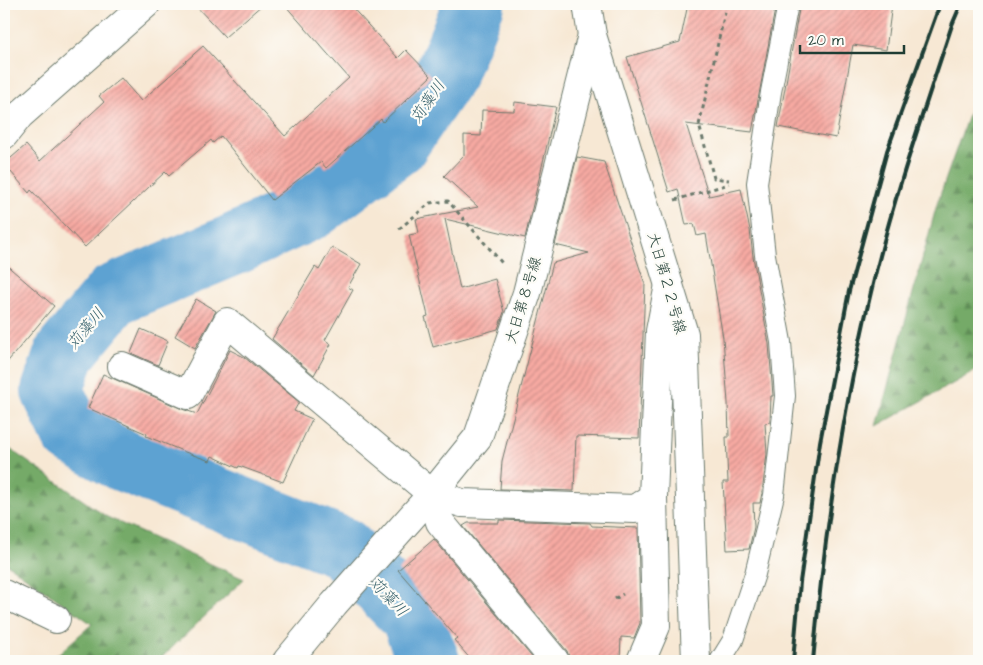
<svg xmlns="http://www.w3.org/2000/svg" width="983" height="665" font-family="'Architects Daughter','Klee One',sans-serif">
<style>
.forest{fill:url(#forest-firs);stroke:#4a744e}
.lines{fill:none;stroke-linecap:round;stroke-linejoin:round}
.river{stroke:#5da2d2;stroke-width:62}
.building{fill:url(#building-hatch)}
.service-casing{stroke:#6b796c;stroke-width:22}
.minor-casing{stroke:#6b796c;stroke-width:30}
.path{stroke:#6b796c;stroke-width:3;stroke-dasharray:4 4;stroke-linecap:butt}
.service{stroke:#fff;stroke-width:20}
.minor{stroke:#fff;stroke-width:28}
.rail{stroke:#1f3d34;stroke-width:4}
.labels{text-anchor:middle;stroke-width:4.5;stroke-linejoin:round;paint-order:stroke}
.street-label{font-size:15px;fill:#1f3d34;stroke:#fdfcf7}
.water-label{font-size:16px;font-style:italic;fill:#35606b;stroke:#fdfcf7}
</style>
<defs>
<pattern id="forest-firs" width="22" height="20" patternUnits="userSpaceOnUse" patternTransform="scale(1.25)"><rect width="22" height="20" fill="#74aa67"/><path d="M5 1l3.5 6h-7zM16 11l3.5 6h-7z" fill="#5f8c56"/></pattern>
<pattern id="building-hatch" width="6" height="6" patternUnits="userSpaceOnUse" patternTransform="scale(1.25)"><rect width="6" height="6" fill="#f8aaa3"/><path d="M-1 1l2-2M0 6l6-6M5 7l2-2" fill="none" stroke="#c88c86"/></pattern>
</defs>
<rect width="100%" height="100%" fill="#fdfcf7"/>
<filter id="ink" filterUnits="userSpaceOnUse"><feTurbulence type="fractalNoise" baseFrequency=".02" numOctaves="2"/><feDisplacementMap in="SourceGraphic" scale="10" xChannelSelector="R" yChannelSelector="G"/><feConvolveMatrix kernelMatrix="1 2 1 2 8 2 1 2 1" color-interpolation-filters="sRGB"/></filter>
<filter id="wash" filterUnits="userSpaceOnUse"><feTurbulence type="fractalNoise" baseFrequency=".0096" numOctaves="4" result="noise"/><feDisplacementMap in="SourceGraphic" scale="20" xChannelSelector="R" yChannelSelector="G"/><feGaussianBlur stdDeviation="1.12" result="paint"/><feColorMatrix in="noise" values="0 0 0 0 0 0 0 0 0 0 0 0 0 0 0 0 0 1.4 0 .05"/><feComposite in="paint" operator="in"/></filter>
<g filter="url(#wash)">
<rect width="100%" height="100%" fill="#f7e8d4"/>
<g class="forest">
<polygon points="979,84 979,369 877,426 937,204"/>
<polygon points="4,445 107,517 244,579 158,661 50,661 92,624 4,562"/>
</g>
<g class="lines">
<polyline class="river" points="429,661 411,617 343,548 121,460 72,433 52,391 65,353 113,295 233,245 313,208 397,145 446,73 474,4"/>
</g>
<g id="blocks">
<g class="building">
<polygon points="194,4 263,4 225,37"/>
<polygon points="284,4 349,4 398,58 406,50 431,76 383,122 381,119 326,168 321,162 272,200 221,136 213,143 211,140 169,176 165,172 85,247 31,190 29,193 4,164 26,145 40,161 104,102 99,96 121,78 141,101 203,46 285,136 349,78"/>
<polygon points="688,4 776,4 752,132 686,124 709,196 741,189 750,230 753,257 769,344 773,396 771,396 770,422 765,423 767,454 762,493 760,503 753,503 754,527 749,549 727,550 723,482 728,482 726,437 729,437 728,403 723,338 706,234 697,236 694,224 686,225 678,189 669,192 627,57 680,42"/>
<polygon points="800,4 892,4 886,50 853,45 836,138 778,127"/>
<polygon points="515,102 556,107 525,238 445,219 460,289 495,279 504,312 498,329 433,347 425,317 428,316 409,235 419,233 416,219 478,207 444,176 464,155 464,135 481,136 482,110 514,111"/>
<polygon points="577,157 604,162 645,284 639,438 576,436 574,491 500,489 502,461 553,263 589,253 555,245"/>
<polygon points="332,247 361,264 348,287 353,290 325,340 331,344 314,375 272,339 315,267 319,270"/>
<polygon points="4,263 54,306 4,366"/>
<polygon points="196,299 216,311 195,348 175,336"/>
<polygon points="141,329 168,341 158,365 131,353"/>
<polygon points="230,350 244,357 299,402 294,411 312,419 283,482 239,466 238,468 212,456 210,461 185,452 146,436 147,434 88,408 103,374 182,409 197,414"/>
<polygon points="499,520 590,523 592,526 638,528 640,623 634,638 621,637 620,661 570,661 567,651 463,526 468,523 499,523"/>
<polygon points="434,539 438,544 535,661 472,661 454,640 457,638 398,570"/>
</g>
</g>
</g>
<g filter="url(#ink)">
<use href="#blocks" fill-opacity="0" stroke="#6b796c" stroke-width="1"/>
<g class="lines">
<defs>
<polyline id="service" points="720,661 733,640 755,574 774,495 785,396 781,342 765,255 757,183 771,92 788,4"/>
<g id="minor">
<polyline points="587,4 592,35 684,334 696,661"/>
<polyline points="4,135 20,115 146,4"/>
<polyline points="122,366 188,395 227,322 432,494 462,503 635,509 653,497 660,331 669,285"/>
<polyline points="432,494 440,522 555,661"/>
<polyline points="4,594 56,619"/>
<polyline points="287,661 334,604 432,494 478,437 527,293 592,35"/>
<polyline points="641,661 656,626 653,497"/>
</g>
</defs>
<use href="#service" class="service-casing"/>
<use href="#minor" class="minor-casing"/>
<g class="path">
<polyline points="727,4 699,125 714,178 729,180"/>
<polyline points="675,200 729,184"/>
<polyline points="399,229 430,203 448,201 502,263"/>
<polyline points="615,599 623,594"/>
</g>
<use href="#service" class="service"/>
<use href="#minor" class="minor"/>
<g class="rail">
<polyline points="793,661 800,582 820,442 849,291 887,151 940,4"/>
<path d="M813,661C824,537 842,414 871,292C892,202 923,113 952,25L961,4"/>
</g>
</g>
</g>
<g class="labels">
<g class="street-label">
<text transform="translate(667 283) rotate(74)" y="5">大日第２２号線</text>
<text transform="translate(523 300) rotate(-73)" y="5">大日第８号線</text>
</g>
<g class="water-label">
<text transform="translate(427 101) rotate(-56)" y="6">苅藻川</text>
<text transform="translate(85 328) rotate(-50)" y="6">苅藻川</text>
<text transform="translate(389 596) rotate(46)" y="6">苅藻川</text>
</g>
</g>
<rect width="983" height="665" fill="none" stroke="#fdfcf7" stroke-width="20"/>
<path d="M800 45v8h104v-8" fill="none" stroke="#1f3d34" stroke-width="2.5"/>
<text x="808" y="45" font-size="15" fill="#1f3d34" stroke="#fdfcf7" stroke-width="4" paint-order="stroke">20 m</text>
</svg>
